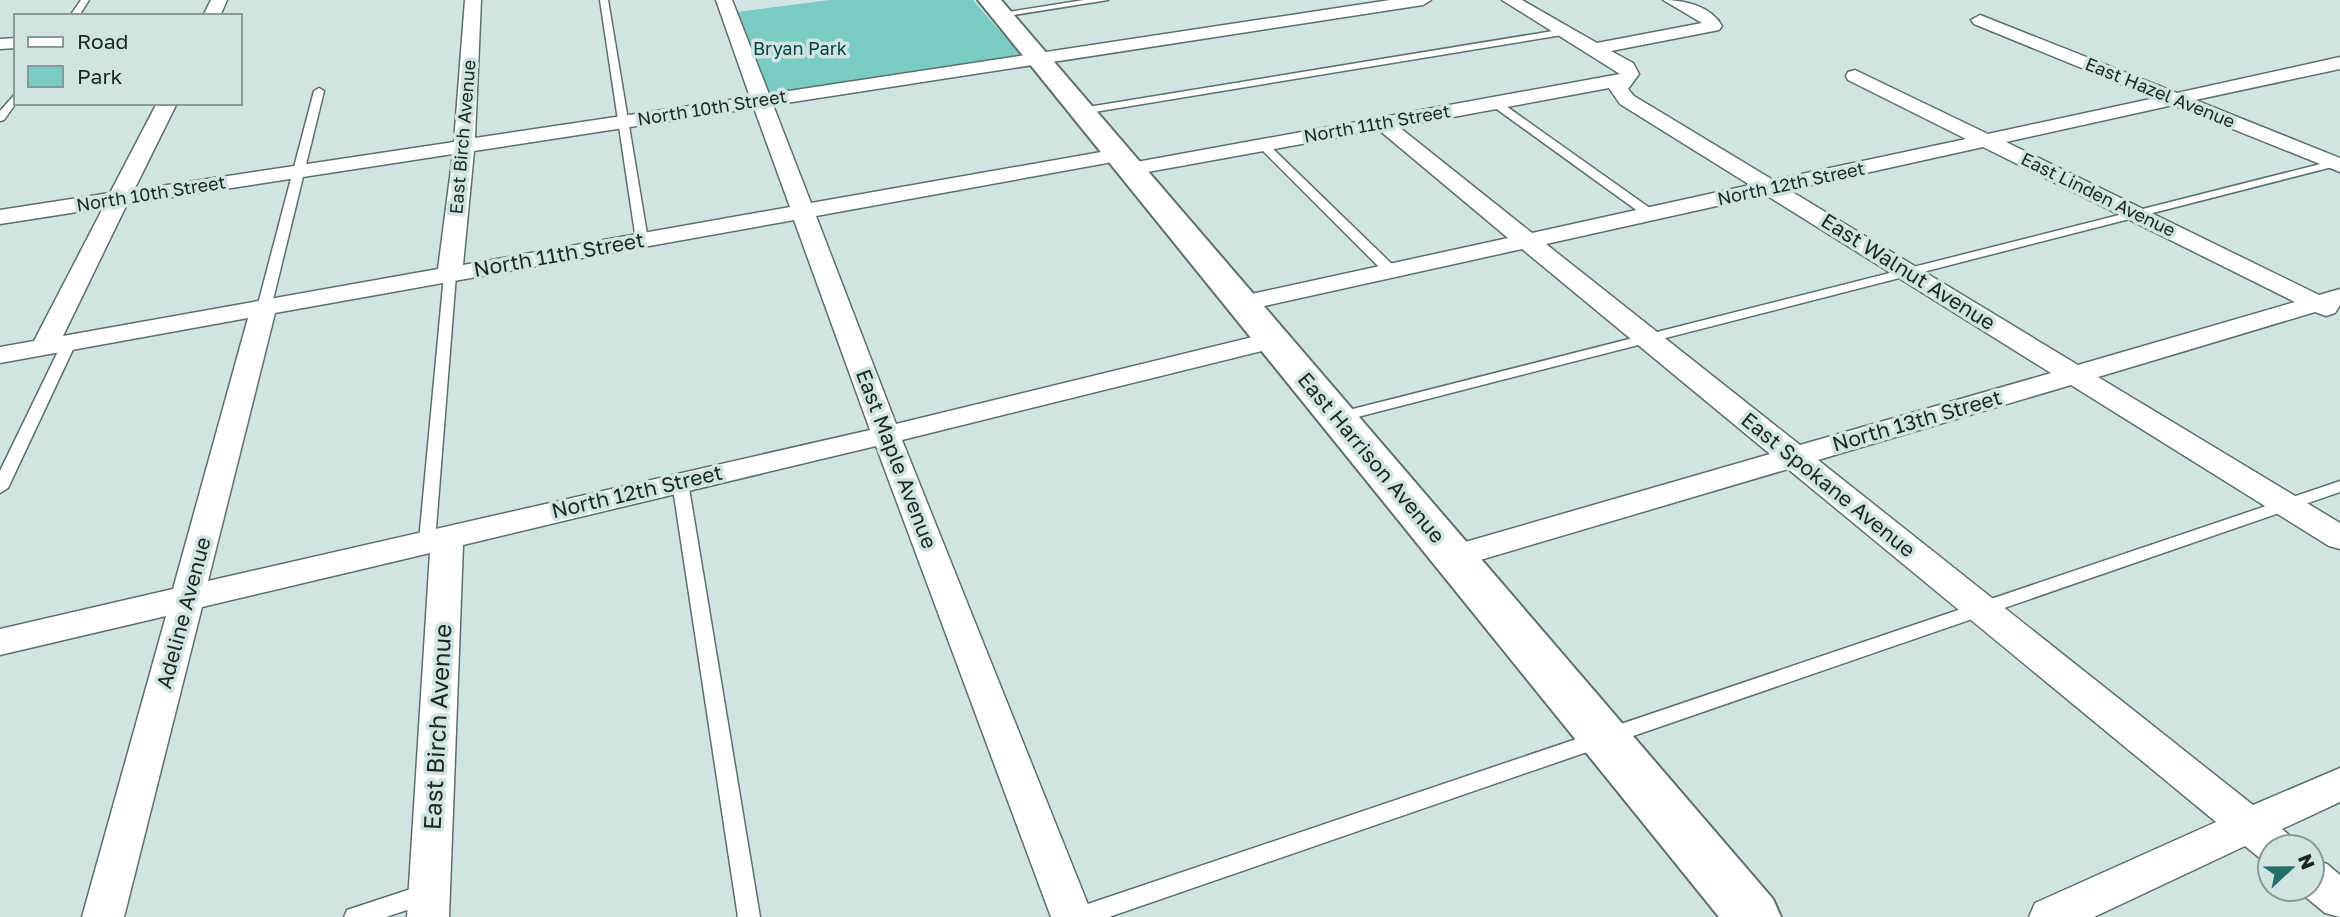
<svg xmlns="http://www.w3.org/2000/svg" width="2340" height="917" font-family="'Golos Text',sans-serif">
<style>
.green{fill:#7acbc2}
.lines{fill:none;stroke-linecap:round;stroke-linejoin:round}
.service-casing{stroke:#5c6f6c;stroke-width:3}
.minor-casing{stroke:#5c6f6c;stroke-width:3}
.tertiary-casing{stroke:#5c6f6c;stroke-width:4}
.service{fill:#fff;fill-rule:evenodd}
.minor{fill:#fff;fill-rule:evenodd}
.tertiary{fill:#fff;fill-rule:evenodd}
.labels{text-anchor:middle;stroke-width:7;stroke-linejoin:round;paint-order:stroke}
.far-park-label{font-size:18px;fill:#034440;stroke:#d0e5e3}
.far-street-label{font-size:18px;fill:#1e2625;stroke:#d0e5e3}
.street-label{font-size:21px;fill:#1e2625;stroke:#d0e5e3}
.near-street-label{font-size:24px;fill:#1e2625;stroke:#d0e5e3}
</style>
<rect width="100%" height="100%" fill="#d0e5e3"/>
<polygon class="green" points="830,0 973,0 1024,59 764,100 730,13"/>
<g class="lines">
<defs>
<g id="service">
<polygon points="81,0 89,0 79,16 70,16"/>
<polygon points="600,0 608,0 648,240 642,244 636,240"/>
<polygon points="1084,0 1108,0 1001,17 996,14"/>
<polygon points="1565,29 1568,30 1568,34 1082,114 1077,111 1082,108"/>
<polygon points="319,88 324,91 271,308 264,312 259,311 257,308 314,91"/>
<polygon points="16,93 16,103 4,120 0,121 0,111"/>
<polygon points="1491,101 1499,101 1654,211 1654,217 1646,217 1491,105"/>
<polygon points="1259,143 1267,143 1396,268 1396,274 1386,274 1259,147"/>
<polygon points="2340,159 2340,165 1338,422 1330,417 1333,414"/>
<polygon points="450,271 456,275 435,541 433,545 421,545 419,541 444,275"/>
<polygon points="69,339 76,343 8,488 0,493 0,471 62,343"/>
<polygon points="680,477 688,482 760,917 738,917 672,482"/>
<polygon points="2340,481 2340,492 1109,917 1068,917 1071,910 1079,907"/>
<polygon points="426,884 434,887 437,894 434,901 386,917 344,917 347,910"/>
</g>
<g id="minor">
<polygon points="211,0 227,0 220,16 203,16"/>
<path d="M465,0H481L475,138L750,97L716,0H732L769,94L1390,0H1431L1423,5L773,105L811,203L1118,149L1125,151L1129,155L1125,159L1118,161L816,216L896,424L1273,332L1282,334L1286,340L1282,346L902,440L1093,917H1051L876,446L463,545L449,917H407L430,553L202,607L124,917H82L166,616L0,655V629L173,589L248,318L0,363V347L34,341L103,208L0,224V210L110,193L157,103H177L134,190L454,142ZM754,108L790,207L463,265L474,151ZM453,154L438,269L63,336L127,204ZM794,220L870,430L208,581L275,313Z"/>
<path d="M1502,0H1522L1597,43L1702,23L1663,0C1684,0 1711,6 1722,26L1719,30L1611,51L1633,63L1639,74L1628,89L1634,96L1773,180L1966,139L1848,80L1846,76L1848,72L1855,70L1988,134L2155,98L1974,24L1971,20L1980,15L2177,93L2340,57V69L2195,100L2340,158V172L2173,105L2006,142L2319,295L2340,289V305L2335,313L2326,316L2315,312L2098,377L2340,523V549L2329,546L2071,385L1818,460L2253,805L2340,768V802L2282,829L2289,835L2295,847H2270V863L2261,859L2245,846L2094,917H2029L2035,903L2216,822L1788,469L1453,568L1441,565L1437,557L1441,549L1770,454L1522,249L1242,311L1233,308L1229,303L1233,298L1508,238L1379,130L1131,175L1123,174L1120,169L1123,164L1131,163L1620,74ZM1609,88L1620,104L1750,185L1532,233L1399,127ZM1983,147L2295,302L2078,365L1789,190ZM1766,195L2051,373L1800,445L1546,244Z"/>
<polygon points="16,38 16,48 0,49 0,39"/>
<polygon points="2312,859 2327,864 2340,875 2340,917 2325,913 2297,890 2312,889"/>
</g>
<polygon id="tertiary" points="978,0 1001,0 1773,899 1781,917 1719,917"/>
</defs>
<use href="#service" class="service-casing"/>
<use href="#minor" class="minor-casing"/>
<use href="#tertiary" class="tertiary-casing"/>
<use href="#service" class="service"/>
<use href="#minor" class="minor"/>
<use href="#tertiary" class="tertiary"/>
</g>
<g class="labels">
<g class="far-park-label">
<text x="800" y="55">Bryan Park</text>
</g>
<g class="far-street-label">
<text transform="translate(2160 93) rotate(22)" y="6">East Hazel Avenue</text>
<text transform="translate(712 108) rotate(-9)" y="6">North 10th Street</text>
<text transform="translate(1377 124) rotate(-10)" y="6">North 11th Street</text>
<text transform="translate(463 137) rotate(-85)" y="6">East Birch Avenue</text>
<text transform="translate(1791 184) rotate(-12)" y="6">North 12th Street</text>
<text transform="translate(151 194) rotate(-9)" y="6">North 10th Street</text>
<text transform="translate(2098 195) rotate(26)" y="6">East Linden Avenue</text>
</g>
<g class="street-label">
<text transform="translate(559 255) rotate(-10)" y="7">North 11th Street</text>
<text transform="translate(1908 272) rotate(32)" y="7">East Walnut Avenue</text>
<text transform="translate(1917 421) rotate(-16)" y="7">North 13th Street</text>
<text transform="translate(1371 458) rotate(50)" y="7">East Harrison Avenue</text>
<text transform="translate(896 459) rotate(69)" y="7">East Maple Avenue</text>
<text transform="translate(1828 485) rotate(39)" y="7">East Spokane Avenue</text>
<text transform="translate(637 492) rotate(-13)" y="7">North 12th Street</text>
<text transform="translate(184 613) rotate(-75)" y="7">Adeline Avenue</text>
</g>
<g class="near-street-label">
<text transform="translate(438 727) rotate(-87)" y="8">East Birch Avenue</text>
</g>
</g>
<rect x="14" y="14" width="228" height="91" fill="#d0e5e3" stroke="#899997" stroke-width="2"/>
<rect x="28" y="37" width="35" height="10" fill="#ffffff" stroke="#899997" stroke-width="2"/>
<text x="77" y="49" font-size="21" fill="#1e2625">Road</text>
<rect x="28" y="66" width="35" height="21" fill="#7acbc2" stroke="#899997" stroke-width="2"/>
<text x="77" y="84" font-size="21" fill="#1e2625">Park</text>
<g transform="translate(2291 868) rotate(68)"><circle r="33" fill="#d0e5e3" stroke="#899997" stroke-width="2"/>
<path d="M0-5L12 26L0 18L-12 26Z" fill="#27706a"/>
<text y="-10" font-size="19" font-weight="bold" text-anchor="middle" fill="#1e2625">N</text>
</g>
</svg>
